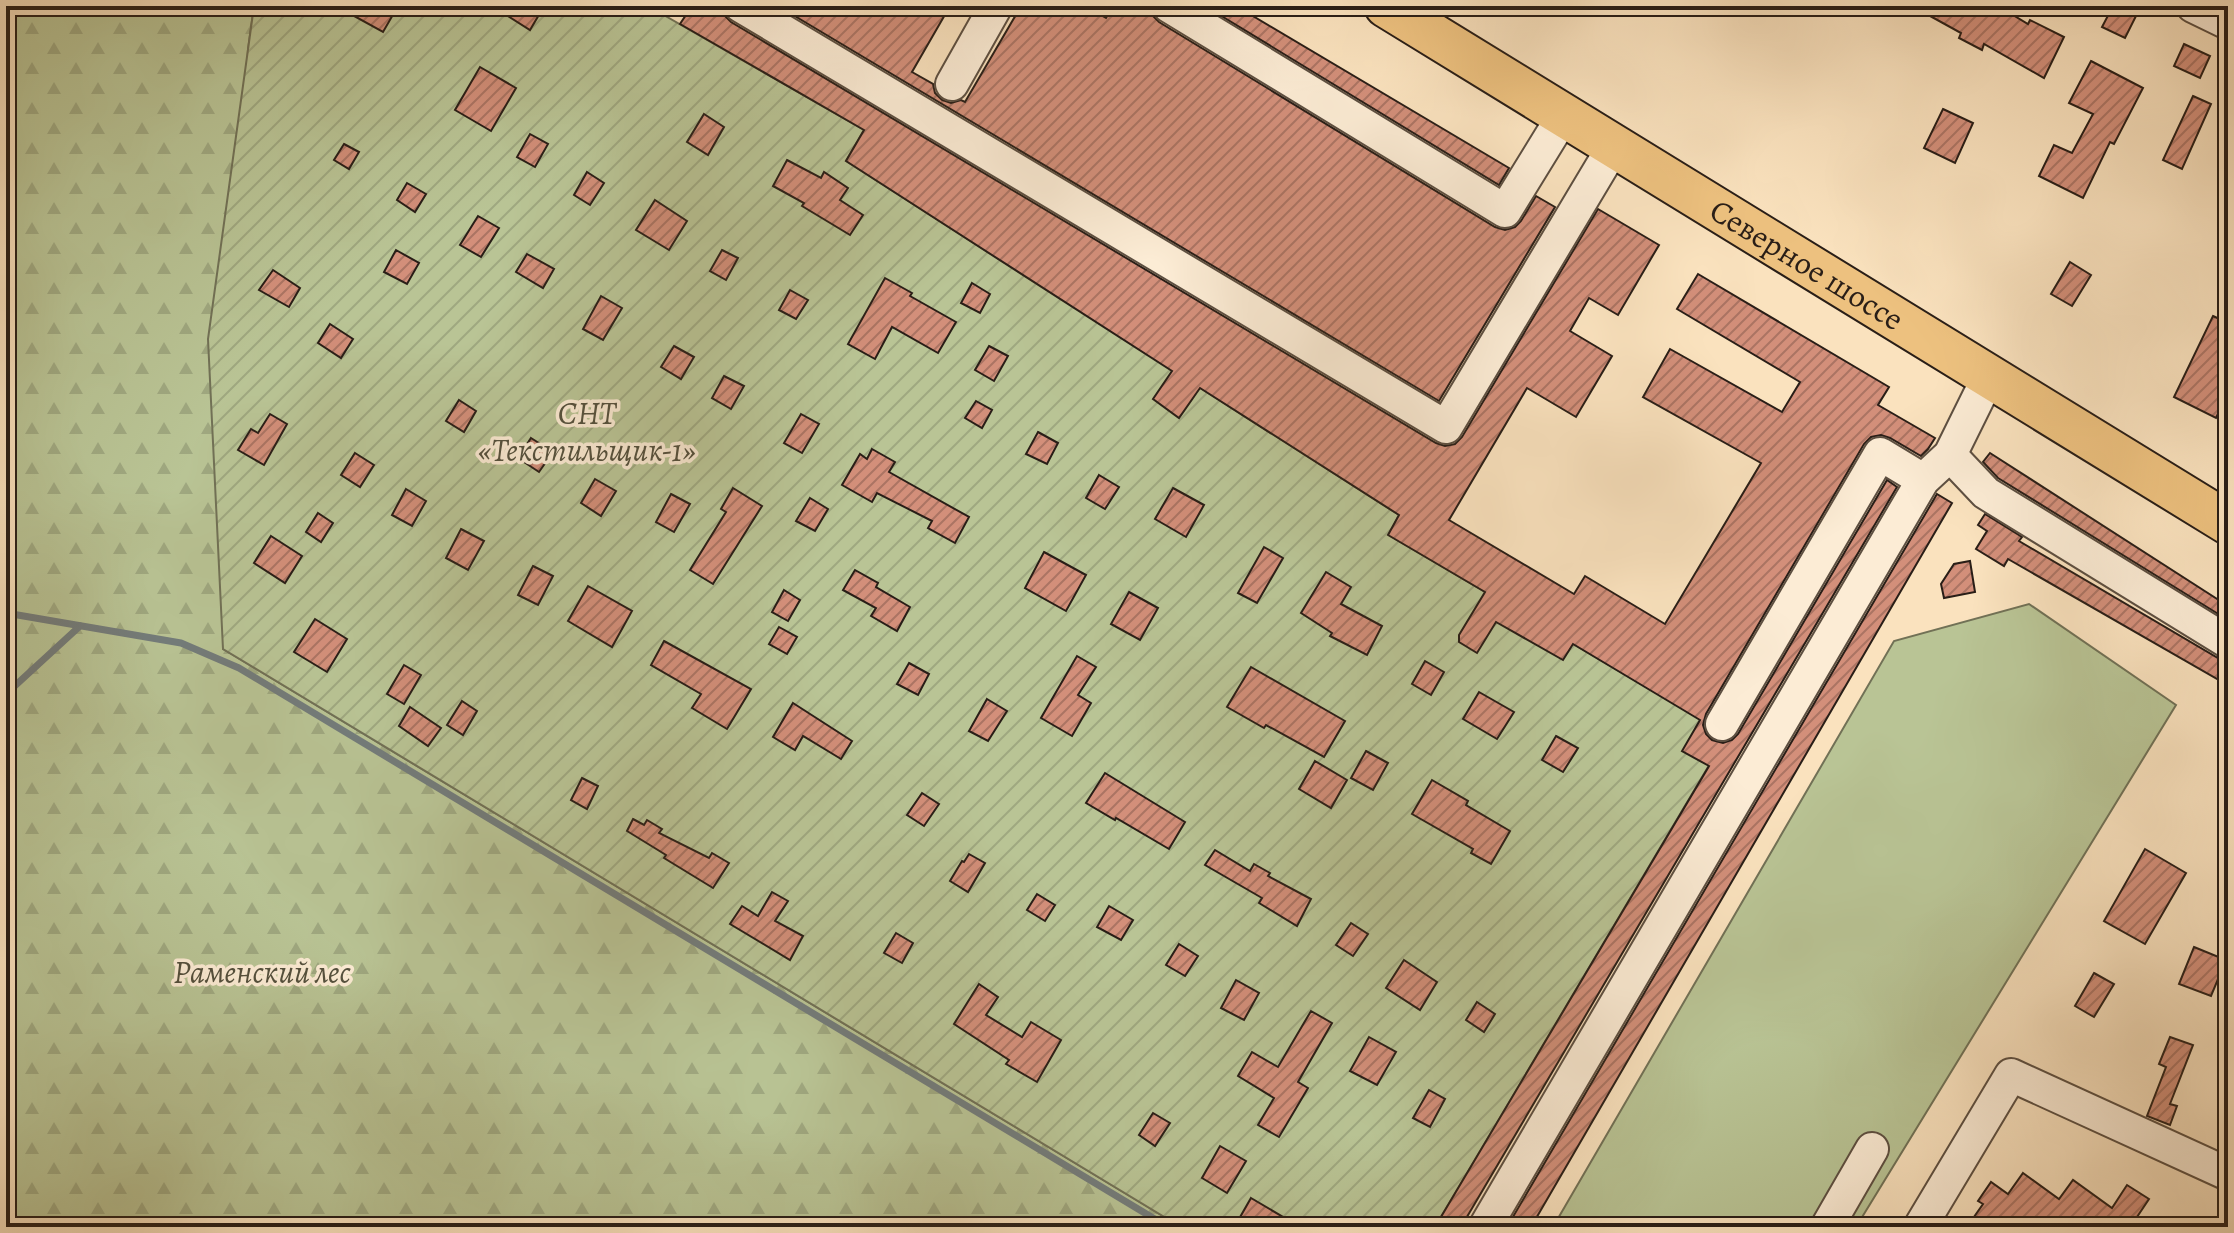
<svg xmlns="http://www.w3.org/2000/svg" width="2234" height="1233" font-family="Alegreya,serif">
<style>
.grass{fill:#b9c495;stroke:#717156;stroke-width:2}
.forest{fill:url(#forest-firs);stroke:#717156;stroke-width:2}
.garden{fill:url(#garden-furrows);stroke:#717156;stroke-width:2}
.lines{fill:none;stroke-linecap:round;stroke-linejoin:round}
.stream{stroke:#737c7b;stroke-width:7}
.building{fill:url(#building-hatch);stroke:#291e17;stroke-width:2}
.minor-casing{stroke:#5d4f41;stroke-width:36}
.major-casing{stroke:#291e17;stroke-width:46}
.minor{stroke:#fcecd5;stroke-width:32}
.major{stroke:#edc17f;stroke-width:42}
.labels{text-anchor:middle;stroke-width:7;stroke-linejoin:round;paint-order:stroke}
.street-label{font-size:32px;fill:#291e17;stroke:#fcecd5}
.park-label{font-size:32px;font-style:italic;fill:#54503d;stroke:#fcecd5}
</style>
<defs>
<pattern id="forest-firs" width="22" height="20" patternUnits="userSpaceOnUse" patternTransform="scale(2)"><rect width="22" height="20" fill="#b9c495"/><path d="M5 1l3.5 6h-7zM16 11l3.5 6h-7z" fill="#9fa880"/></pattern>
<pattern id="garden-furrows" width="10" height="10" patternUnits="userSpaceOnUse" patternTransform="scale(2)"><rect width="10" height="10" fill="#b9c495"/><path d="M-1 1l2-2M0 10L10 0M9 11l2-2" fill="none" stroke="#9fa880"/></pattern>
<pattern id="building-hatch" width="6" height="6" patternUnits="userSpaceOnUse" patternTransform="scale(2)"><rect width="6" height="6" fill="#d38f7a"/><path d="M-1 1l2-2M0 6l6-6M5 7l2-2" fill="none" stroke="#ab7463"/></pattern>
</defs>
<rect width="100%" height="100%" fill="#fae2be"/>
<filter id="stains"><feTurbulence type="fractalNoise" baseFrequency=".0025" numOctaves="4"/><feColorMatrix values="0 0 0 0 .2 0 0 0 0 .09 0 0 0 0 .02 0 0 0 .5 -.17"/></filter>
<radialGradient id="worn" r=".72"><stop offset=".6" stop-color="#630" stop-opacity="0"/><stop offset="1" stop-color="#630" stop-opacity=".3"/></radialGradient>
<polygon class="grass" points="2029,604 2176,705 1856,1227 1553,1227 1894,641"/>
<polygon class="forest" points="6,6 254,6 248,49 223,649 1181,1227 6,1227"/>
<polygon class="garden" points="254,6 648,6 864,130 846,161 1399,515 1389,535 1727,735 1435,1227 1181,1227 223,649 208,339"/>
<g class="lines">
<g class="stream">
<polyline points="6,613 181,643 239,668 1168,1227"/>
<polyline points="6,694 80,626"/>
</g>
</g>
<g class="building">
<polygon points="336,6 398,6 383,32"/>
<polygon points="492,6 530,6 540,13 530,30"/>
<polygon points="692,6 722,6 725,16 731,22 1436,443 1445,446 1455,444 1462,437 1598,209 1659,245 1618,315 1589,298 1570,331 1612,356 1576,417 1527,388 1449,520 1574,594 1585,576 1665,624 1761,463 1643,397 1670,349 1782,412 1800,382 1677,309 1698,274 1889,387 1878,405 1935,438 1928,449 1921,456 1890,438 1881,435 1871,437 1864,444 1706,714 1703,725 1706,734 1712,740 1723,743 1732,740 1738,734 1887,480 1897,487 1461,1227 1435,1227 1709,766 1682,751 1700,720 1573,644 1563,660 1496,622 1477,653 1459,642 1459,635 1485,592 1388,535 1399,515 1200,388 1179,418 1153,399 1172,371 846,161 864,130 680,24"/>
<polygon points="778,6 950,6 912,72 933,84 935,93 942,100 951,103 961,100 965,102 1021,6 1085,6 1106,18 1113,6 1150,6 1153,16 1159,22 1495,227 1505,230 1515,227 1521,221 1536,196 1555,207 1439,401"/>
<polygon points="1205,6 1236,6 1509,168 1499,185"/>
<polygon points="1912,6 1998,6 2028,24 2030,20 2064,37 2044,78 1984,44 1982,50 1959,38 1961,33"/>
<polygon points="2113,6 2141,6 2125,38 2102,27"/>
<polygon points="2184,44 2210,56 2200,78 2174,66"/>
<polygon points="2091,61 2143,88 2114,144 2110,142 2083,198 2039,176 2054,145 2072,153 2093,114 2069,103"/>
<polygon points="480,67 516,88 491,131 455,110"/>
<polygon points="2193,96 2211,104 2182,169 2163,160"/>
<polygon points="1943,109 1973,123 1955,163 1924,148"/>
<polygon points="704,114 724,127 708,155 687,142"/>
<polygon points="530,134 548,144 535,167 517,157"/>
<polygon points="344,144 359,152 349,169 334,160"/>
<polygon points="787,160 821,178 824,172 848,188 840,200 863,215 850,235 802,206 804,203 773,186"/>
<polygon points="587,172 604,183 590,205 574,195"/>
<polygon points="407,183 426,194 415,212 397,200"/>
<polygon points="655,200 687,221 669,250 636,230"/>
<polygon points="478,216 499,228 481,257 460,245"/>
<polygon points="396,250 419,263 407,284 384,272"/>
<polygon points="722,250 738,258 726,280 710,271"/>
<polygon points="527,254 554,269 543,288 516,272"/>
<polygon points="2070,262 2091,275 2072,306 2051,294"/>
<polygon points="273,270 300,288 289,307 259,290"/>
<polygon points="885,278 912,293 910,296 956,322 938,353 892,327 875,359 848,344"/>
<polygon points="972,283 990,294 980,313 961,303"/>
<polygon points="790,290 808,300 796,319 779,310"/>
<polygon points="601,296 622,308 603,340 583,329"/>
<polygon points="2213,316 2228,323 2228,393 2216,418 2174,397"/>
<polygon points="330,324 353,339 341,358 318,343"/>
<polygon points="674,346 694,357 681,379 661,367"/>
<polygon points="989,346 1008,356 994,381 975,370"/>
<polygon points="724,376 744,386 731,409 712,398"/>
<polygon points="459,400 476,411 464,432 446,421"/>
<polygon points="976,401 992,410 982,428 965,418"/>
<polygon points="270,414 287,424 264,465 238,450 251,429 258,433"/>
<polygon points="801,414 819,424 802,453 784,443"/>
<polygon points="1038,432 1058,443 1047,464 1026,454"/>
<polygon points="531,438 553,452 539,472 518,458"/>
<polygon points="872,449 895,462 889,472 969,517 955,543 928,528 932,521 877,493 872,502 842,485 860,454 867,459"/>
<polygon points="355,453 374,465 360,487 341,475"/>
<polygon points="1990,453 2228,606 2228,620 1998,478 1983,462"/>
<polygon points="1099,475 1119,487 1105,509 1086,498"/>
<polygon points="595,479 616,491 601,516 581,503"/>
<polygon points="733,488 762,506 713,584 690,570 726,512 721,509"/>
<polygon points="1173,488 1204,505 1186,537 1155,519"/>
<polygon points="406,489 426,501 412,526 392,515"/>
<polygon points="671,494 690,504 674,532 656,522"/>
<polygon points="1937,494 1952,503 1531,1227 1507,1227"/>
<polygon points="810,498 828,509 815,531 796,521"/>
<polygon points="318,513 333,523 321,542 306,532"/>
<polygon points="1985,514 2022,537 2019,541 2218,658 2228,661 2219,680 2008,559 2004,566 1976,549 1987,531 1978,525"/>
<polygon points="461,529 484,541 468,570 446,558"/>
<polygon points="271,536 302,556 285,583 254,563"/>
<polygon points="1264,547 1283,558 1257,603 1238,593"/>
<polygon points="1044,552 1086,575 1066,611 1025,588"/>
<polygon points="1970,561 1975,592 1944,598 1941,584 1954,564"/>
<polygon points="533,566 553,576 538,605 518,595"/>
<polygon points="855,570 878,583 876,587 910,607 897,631 871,616 876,608 843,590"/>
<polygon points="1326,572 1351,587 1341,604 1382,626 1367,655 1330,636 1332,633 1301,613"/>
<polygon points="588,586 632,611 612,647 568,621"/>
<polygon points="784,590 800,600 788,621 772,612"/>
<polygon points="1129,592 1158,608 1140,640 1111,624"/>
<polygon points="315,619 347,639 327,672 294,652"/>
<polygon points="779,627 797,637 787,654 769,644"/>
<polygon points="664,641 751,689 727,729 692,708 701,694 651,665"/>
<polygon points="1077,656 1096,667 1078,695 1091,703 1072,736 1041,718"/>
<polygon points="1425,661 1444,672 1431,695 1412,684"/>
<polygon points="909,663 929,674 918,695 897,684"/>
<polygon points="404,665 421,675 404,704 387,694"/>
<polygon points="1251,667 1345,721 1324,757 1266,725 1264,728 1227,707"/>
<polygon points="1479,692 1514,712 1497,739 1463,719"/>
<polygon points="987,699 1007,711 988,741 969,731"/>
<polygon points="462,701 477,711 463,735 447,725"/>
<polygon points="793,703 852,741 841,759 803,736 795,750 773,737"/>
<polygon points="410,707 441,728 428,746 399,726"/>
<polygon points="1556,736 1578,748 1563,772 1542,760"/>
<polygon points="1366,751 1388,763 1373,790 1351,778"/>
<polygon points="1315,761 1347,780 1331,808 1299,789"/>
<polygon points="1105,773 1185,822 1169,849 1116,818 1115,820 1086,803"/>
<polygon points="582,778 598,786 587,809 571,800"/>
<polygon points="1432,780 1468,801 1466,805 1510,831 1491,864 1471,853 1473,849 1412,814"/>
<polygon points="922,793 939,804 924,826 907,815"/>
<polygon points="633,819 644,825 647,820 662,829 659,833 709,858 712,853 729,863 713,888 664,858 666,855 627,831"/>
<polygon points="2145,849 2186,873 2145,944 2104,921"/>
<polygon points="1215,850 1250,871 1254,864 1270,873 1268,876 1311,899 1297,926 1259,903 1262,898 1205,865"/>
<polygon points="969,854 985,863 968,892 950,881 962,861 964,862"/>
<polygon points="772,892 788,901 775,921 803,936 790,960 730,924 742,906 758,916"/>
<polygon points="1037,894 1055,905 1045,921 1027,910"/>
<polygon points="1109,906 1133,920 1121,940 1097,927"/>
<polygon points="1351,923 1368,934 1353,956 1336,945"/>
<polygon points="896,933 913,943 902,963 884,953"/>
<polygon points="1179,944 1198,956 1185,976 1166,965"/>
<polygon points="2194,947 2226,960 2211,996 2179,984"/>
<polygon points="1404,960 1437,982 1420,1010 1386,988"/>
<polygon points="2094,973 2114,984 2094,1017 2075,1006"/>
<polygon points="1236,980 1259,993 1244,1020 1221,1008"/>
<polygon points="979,984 998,997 986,1015 1022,1037 1031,1022 1061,1040 1037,1082 1006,1064 1009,1060 954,1024"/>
<polygon points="1477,1002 1495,1014 1484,1032 1466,1020"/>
<polygon points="1311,1011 1332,1023 1298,1082 1308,1088 1279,1137 1258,1125 1274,1098 1238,1076 1252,1052 1278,1067"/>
<polygon points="1369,1037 1396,1052 1377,1085 1350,1071"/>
<polygon points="2170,1037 2193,1045 2170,1104 2177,1106 2170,1125 2147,1116 2166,1067 2159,1064"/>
<polygon points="1429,1090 1445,1099 1430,1127 1413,1118"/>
<polygon points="1153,1113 1170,1123 1155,1146 1139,1135"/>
<polygon points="1220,1146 1246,1161 1227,1193 1202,1178"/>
<polygon points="2023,1173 2059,1199 2073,1180 2112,1208 2127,1185 2149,1199 2133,1223 2139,1227 1967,1227 1983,1204 1978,1201 1991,1182 2008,1194"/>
<polygon points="1251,1198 1300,1227 1253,1227 1239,1219"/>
</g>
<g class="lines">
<defs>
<g id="minor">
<polyline points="741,6 1446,427 1614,146"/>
<polyline points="1169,6 1505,211 1564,115"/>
<polyline points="2193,6 2228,23"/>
<polyline points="952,84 996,6"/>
<polyline points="1950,455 1986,493 2228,642"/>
<polyline points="1722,724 1880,454 1923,480"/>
<polyline points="1485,1227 1923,480 1950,455 1989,376"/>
<polyline points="1827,1227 1872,1149"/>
<polyline points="1920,1227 2011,1075 2228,1174"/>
</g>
<g id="major">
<path id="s1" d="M1386,6L2228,523"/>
</g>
</defs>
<use href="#minor" class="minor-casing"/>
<use href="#major" class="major-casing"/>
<use href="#minor" class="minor"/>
<use href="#major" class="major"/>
</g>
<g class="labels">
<g class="street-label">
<text dy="11" stroke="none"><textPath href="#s1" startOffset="494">Северное шоссе</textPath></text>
</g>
<g class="park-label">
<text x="587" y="424">СНТ<tspan x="587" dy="37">«Текстильщик-1»</tspan></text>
<text x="262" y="983">Раменский лес</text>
</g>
</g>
<rect width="2234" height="1233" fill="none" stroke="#fae2be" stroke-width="32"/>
<rect x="8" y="8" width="2218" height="1217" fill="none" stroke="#291e17" stroke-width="4"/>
<rect x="16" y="16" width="2202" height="1201" fill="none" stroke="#291e17" stroke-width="2"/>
<rect width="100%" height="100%" filter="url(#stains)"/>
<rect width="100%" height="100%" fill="url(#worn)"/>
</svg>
